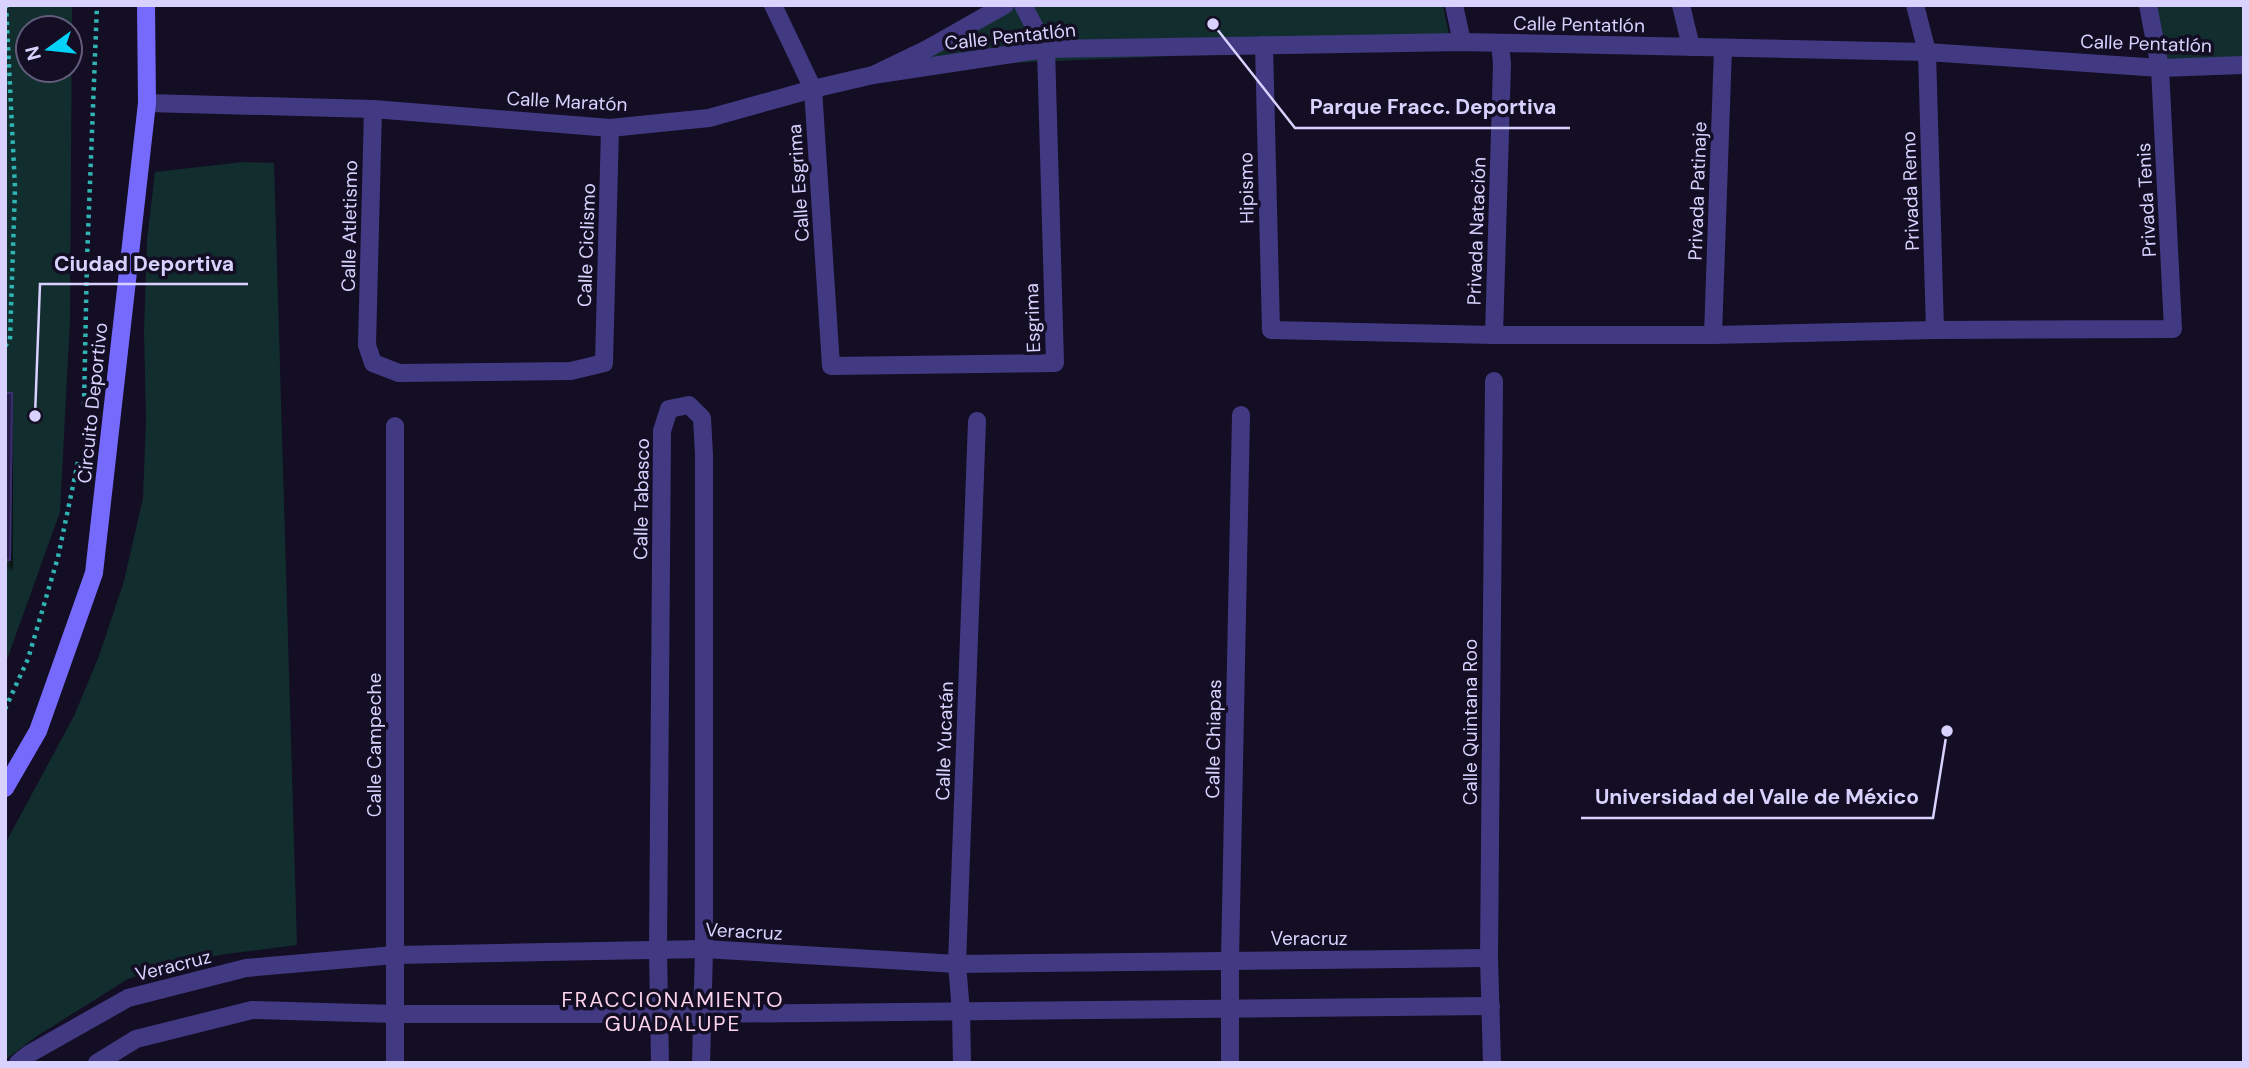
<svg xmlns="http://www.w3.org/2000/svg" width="2249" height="1068" font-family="'DM Sans',sans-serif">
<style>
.green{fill:#122d2e;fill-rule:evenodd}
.building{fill:#251b44;stroke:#3e2d70;stroke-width:2;filter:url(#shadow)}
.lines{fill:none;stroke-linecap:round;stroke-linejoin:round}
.path{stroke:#30b4b3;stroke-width:4.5;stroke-dasharray:3.5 5;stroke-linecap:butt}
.street{stroke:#413a82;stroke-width:18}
.secondary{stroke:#766afd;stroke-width:18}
.labels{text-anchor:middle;stroke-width:7;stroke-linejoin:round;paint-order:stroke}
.street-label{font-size:19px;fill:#d9d2fe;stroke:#130e24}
.neighbourhood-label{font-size:21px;letter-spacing:2px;fill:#fed4ed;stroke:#130e24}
.leader{fill:none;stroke:#d9d2fe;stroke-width:2.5}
.callout-dot{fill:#d9d2fe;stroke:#130e24;stroke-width:2.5}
.callout-label{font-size:21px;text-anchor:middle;font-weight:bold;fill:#d9d2fe;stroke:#130e24;stroke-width:7;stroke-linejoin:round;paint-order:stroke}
</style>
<defs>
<filter id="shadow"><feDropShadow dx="4.5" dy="8" stdDeviation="2" flood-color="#0009"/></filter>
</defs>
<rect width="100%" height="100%" fill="#130e24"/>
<g class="green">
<path d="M5,5H72L70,320L60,512L5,665ZM28,28H70V70H28Z"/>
<polygon points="1020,5 1443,5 1451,44 920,67 927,49"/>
<polygon points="2148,5 2244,5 2244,65 2160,68"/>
<polygon points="243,162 274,163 297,945 226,954 178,963 128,979 37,1036 5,1060 5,844 74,716 99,656 124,581 143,498 146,418 144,331 147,240 155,172"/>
</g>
<polygon class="building" points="5,393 12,393 10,560 5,560"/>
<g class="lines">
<g class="path">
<polyline points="5,346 10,340 15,188 6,5"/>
<polyline points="84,405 87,259 97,5"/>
<polyline points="5,709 28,659 58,557 78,462"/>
</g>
<g class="street">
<polyline points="773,5 813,89 831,366 1055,363 1046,49 1023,5"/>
<polyline points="1454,5 1462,42"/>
<polyline points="1681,5 1691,47"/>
<polyline points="1915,5 1927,52 1935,330"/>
<polyline points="1264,45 1271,330 1494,335 1713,335 1935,330 2173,329 2160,68 2148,5"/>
<polyline points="873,75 1046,49 1462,42 1927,52 2160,68 2244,65"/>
<polyline points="147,103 373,109 610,128 709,118 813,89 873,75 927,49 1005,5"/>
<polyline points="373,109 367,345 373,363 399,373 571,371 604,363 610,128"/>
<polyline points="1494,335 1502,64 1500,43"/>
<polyline points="1713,335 1723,48"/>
<polyline points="395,426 395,1063"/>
<polyline points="18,1063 29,1054 128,998 246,968 395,955 704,949 957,964 1489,958"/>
<polyline points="97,1063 136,1039 252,1010 395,1014 702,1014 1491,1006"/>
<polyline points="660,1063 658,950 662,431 669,409 689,405 702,418 704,455 704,949 701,1063"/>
<polyline points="962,1063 961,1012 957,964 977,421"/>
<polyline points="1230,1063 1230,960 1241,415"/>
<polyline points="1492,1063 1489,958 1494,381"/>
</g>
<polyline class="secondary" points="5,788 38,731 94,573 147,103 146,5"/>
</g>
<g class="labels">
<g class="street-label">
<text transform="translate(1579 24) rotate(1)" y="7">Calle Pentatlón</text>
<text transform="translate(1010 36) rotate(-6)" y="7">Calle Pentatlón</text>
<text transform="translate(2146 43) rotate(2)" y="7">Calle Pentatlón</text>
<text transform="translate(567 101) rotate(3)" y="7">Calle Maratón</text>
<text transform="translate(798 183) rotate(-94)" y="7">Calle Esgrima</text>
<text transform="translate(1246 188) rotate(-91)" y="7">Hipismo</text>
<text transform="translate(1697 191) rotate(-88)" y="7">Privada Patinaje</text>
<text transform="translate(1910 191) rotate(-92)" y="7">Privada Remo</text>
<text transform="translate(2146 200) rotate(-93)" y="7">Privada Tenis</text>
<text transform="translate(349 226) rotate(-89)" y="7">Calle Atletismo</text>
<text transform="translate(1476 231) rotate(-88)" y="7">Privada Natación</text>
<text transform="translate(586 245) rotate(-88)" y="7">Calle Ciclismo</text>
<text transform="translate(1032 318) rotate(-92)" y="7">Esgrima</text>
<text transform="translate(92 403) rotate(-84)" y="7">Circuito Deportivo</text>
<text transform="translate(641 499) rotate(-89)" y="7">Calle Tabasco</text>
<text transform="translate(1470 722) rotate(-90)" y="7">Calle Quintana Roo</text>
<text transform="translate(1213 739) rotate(-89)" y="7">Calle Chiapas</text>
<text transform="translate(944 741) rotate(-88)" y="7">Calle Yucatán</text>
<text transform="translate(374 745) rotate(-90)" y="7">Calle Campeche</text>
<text transform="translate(744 931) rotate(3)" y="7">Veracruz</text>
<text x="1309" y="945">Veracruz</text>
<text transform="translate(173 965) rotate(-14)" y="7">Veracruz</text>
</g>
<g class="neighbourhood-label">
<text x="673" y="1007">FRACCIONAMIENTO<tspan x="673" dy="24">GUADALUPE</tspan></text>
</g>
</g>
<path class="leader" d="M1213 24L1295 128H1570M35 416L40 284H248M1947 731L1933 818H1581"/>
<g class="callout-dot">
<circle cx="1213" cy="24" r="7"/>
<circle cx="35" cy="416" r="7"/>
<circle cx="1947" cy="731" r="7"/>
</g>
<g class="callout-label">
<text x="1433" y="114">Parque Fracc. Deportiva</text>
<text x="144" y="271">Ciudad Deportiva</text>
<text x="1757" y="804">Universidad del Valle de México</text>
</g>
<rect width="2249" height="1068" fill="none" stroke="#d9d2fe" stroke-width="14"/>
<g transform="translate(49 49) rotate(255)"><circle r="33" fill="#130e24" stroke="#625c7b" stroke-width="2"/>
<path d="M0-5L12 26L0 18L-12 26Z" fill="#03d3f9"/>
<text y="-10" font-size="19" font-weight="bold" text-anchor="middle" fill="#d9d2fe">N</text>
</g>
</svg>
